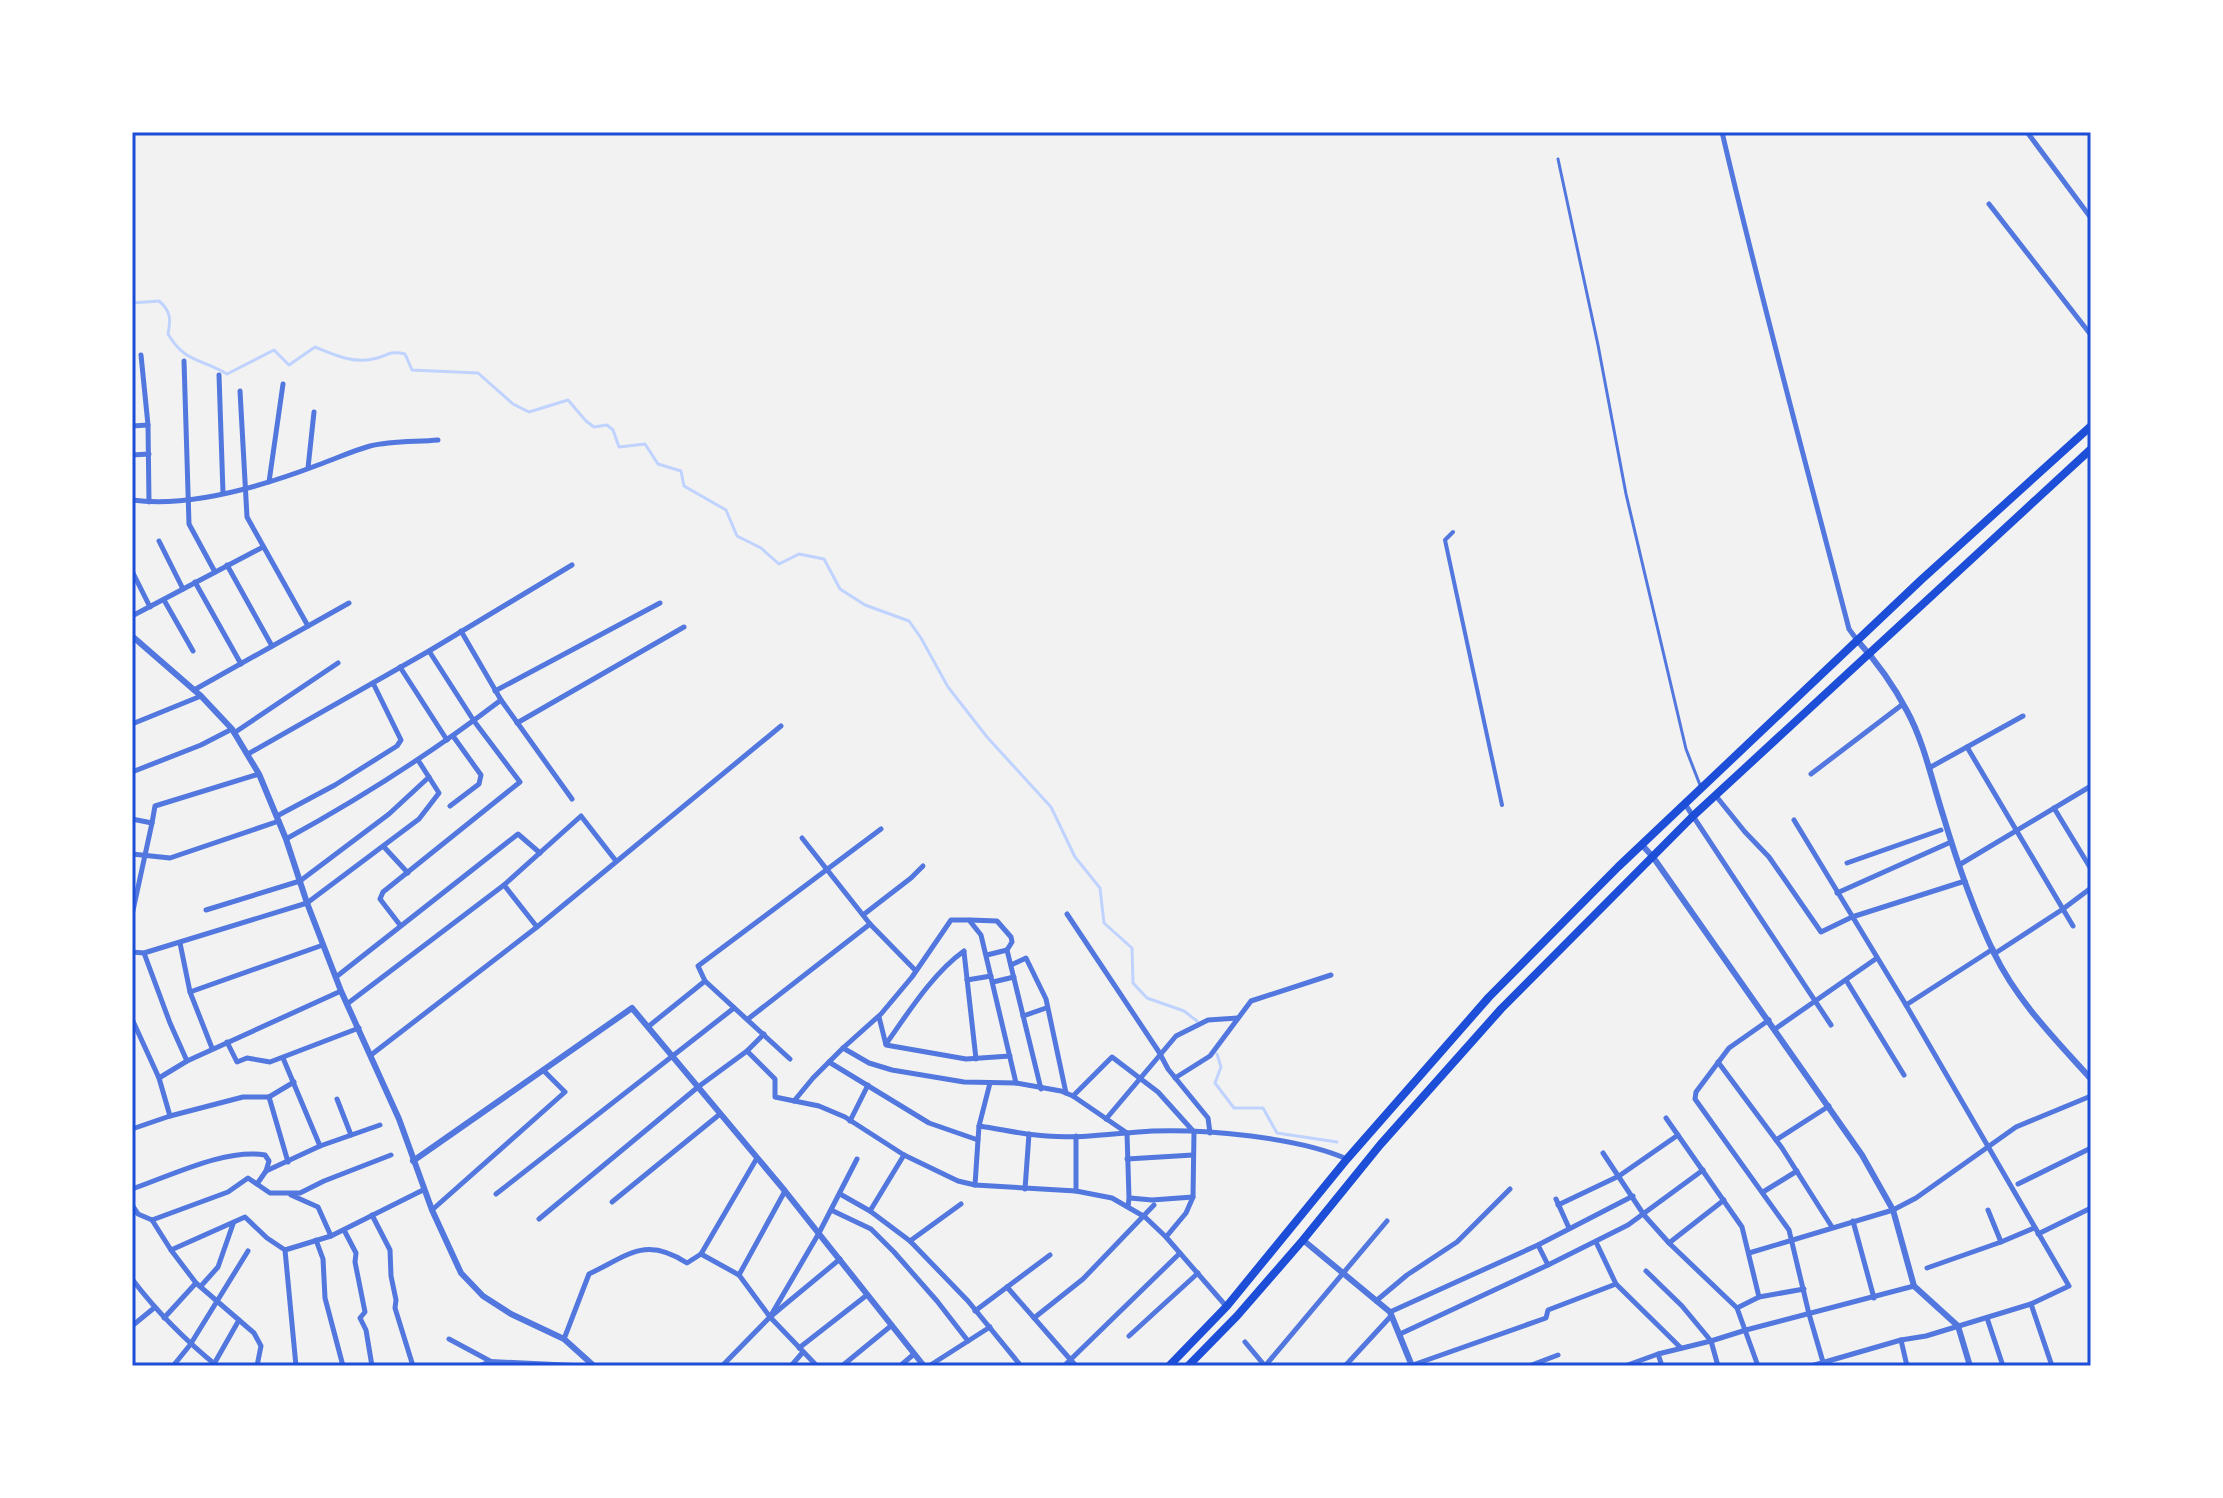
<svg xmlns="http://www.w3.org/2000/svg" width="2223" height="1498" font-family="'Fira Sans Condensed',sans-serif">
<style>
.lines{fill:none;stroke-linecap:round;stroke-linejoin:round}
.stream{stroke:#bfd3fe;stroke-width:3}
.service{stroke:#5277de;stroke-width:3}
.pedestrian{stroke:#5277de;stroke-width:4}
.minor{stroke:#5277de;stroke-width:5}
.tertiary{stroke:#5277de;stroke-width:6}
.primary{stroke:#1d4ed8;stroke-width:8}
.neatline{fill:none;stroke:#1d4ed8;stroke-width:3}
</style>
<rect width="100%" height="100%" fill="#f2f2f2"/>
<g class="lines">
<g class="stream">
<path d="M132,303L159,301C171,311 171,320 168,334C186,364 201,358 227,374L274,350L289,365L315,347C333,354 353,364 373,359C388,356 389,350 405,354L412,370L478,373L513,404L529,412L568,400L586,421L594,427L607,425L613,430L619,447L645,444L658,464L681,471L684,486L726,510L737,536L761,548L779,564L799,554L824,559L840,589L865,605L909,621L921,638L948,687L987,737L1051,807L1075,857L1100,888L1104,923L1132,948L1133,983L1147,998L1184,1011L1197,1021"/>
<polyline points="1217,1054 1221,1067 1215,1083 1234,1108 1263,1108 1277,1133 1337,1142"/>
</g>
<polyline class="service" points="1558,159 1598,345 1626,494 1686,749 1700,785"/>
<polyline class="pedestrian" points="1453,532 1445,540 1502,805"/>
<g class="minor">
<path d="M1722,132C1761,299 1806,464 1849,629L1857,640"/>
<polyline points="2027,132 2091,218"/>
<polyline points="1989,204 2091,335"/>
<polyline points="141,355 148,425 149,502"/>
<polyline points="184,361 189,524 215,572"/>
<polyline points="219,375 223,493"/>
<polyline points="240,391 247,517 308,626"/>
<polyline points="132,426 148,425"/>
<polyline points="132,455 149,454"/>
<polyline points="308,468 314,412"/>
<polyline points="269,482 283,384"/>
<path d="M132,500C191,508 263,486 318,465C335,459 352,451 370,446C391,441 416,442 438,440"/>
<polyline points="159,541 183,589"/>
<polyline points="227,565 272,646"/>
<polyline points="132,571 150,607"/>
<polyline points="195,582 241,664"/>
<polyline points="164,600 193,651"/>
<polyline points="132,616 263,547"/>
<polyline points="461,631 501,700 572,799"/>
<polyline points="400,667 447,740"/>
<polyline points="194,690 349,603"/>
<polyline points="495,691 660,603"/>
<polyline points="517,723 684,627"/>
<polyline points="132,724 201,696"/>
<polyline points="234,733 338,663"/>
<polyline points="1967,747 2073,926"/>
<polyline points="248,754 429,651 572,565"/>
<polyline points="1929,768 2023,716"/>
<polyline points="132,772 201,745 232,729"/>
<polyline points="1811,774 1903,704"/>
<polyline points="1716,796 1745,832 1769,857 1821,932 1852,917 1965,881"/>
<polyline points="1685,804 1831,1025"/>
<polyline points="450,806 479,784 481,775 453,736"/>
<polyline points="2054,808 2091,869"/>
<polyline points="277,816 335,785 397,746 401,740 373,683"/>
<polyline points="132,819 152,823 155,806 259,774"/>
<polyline points="1794,820 1906,1005 2069,1286 2031,1304 2052,1366"/>
<polyline points="802,838 870,924 916,971"/>
<path d="M286,839C361,798 433,752 501,700"/>
<polyline points="384,847 408,873"/>
<polyline points="132,854 170,858 279,821"/>
<polyline points="1847,863 1941,830"/>
<polyline points="1959,865 2091,786"/>
<polyline points="504,885 537,927"/>
<polyline points="1837,893 1951,842"/>
<polyline points="206,910 300,881 389,814 429,777"/>
<polyline points="1067,914 1159,1052 1168,1069 1208,1118 1210,1133"/>
<polyline points="132,915 152,823"/>
<polyline points="863,915 911,878 923,866"/>
<polyline points="970,920 997,921 1011,937 1012,942 1007,950"/>
<polyline points="400,925 380,899 383,892 520,782 474,721 429,651"/>
<polyline points="180,943 190,992 212,1048"/>
<polyline points="132,952 144,953 307,903 419,819 439,793 418,760"/>
<polyline points="964,952 976,1059"/>
<polyline points="144,953 170,1023 187,1061"/>
<polyline points="1994,954 2063,909 2091,888"/>
<polyline points="987,955 1007,950 1041,1089"/>
<polyline points="1011,965 1026,958 1046,999 1066,1093"/>
<polyline points="336,977 518,834 540,853"/>
<polyline points="967,980 991,976"/>
<polyline points="1846,980 1904,1075"/>
<polyline points="993,982 1014,977"/>
<polyline points="190,992 323,945"/>
<polyline points="347,1004 504,885 581,816 616,861"/>
<polyline points="1906,1005 1993,949"/>
<polyline points="1023,1016 1046,1008"/>
<polyline points="879,1017 886,1045 966,1059 1010,1056"/>
<polyline points="132,1019 159,1078 170,1116"/>
<polyline points="748,1019 870,924"/>
<polyline points="1769,1020 1729,1048 1696,1092 1695,1099 1789,1230 1809,1314 1823,1362"/>
<polyline points="649,1026 705,981"/>
<polyline points="1775,1029 1877,958"/>
<polyline points="227,1042 237,1062 247,1058 270,1062 359,1028"/>
<path d="M886,1044C908,1013 933,973 964,951"/>
<polyline points="843,1048 869,1063 892,1070 964,1082 1016,1083 1061,1091 1073,1096 1127,1133 1129,1198 1128,1207"/>
<polyline points="747,1051 775,1079 775,1097 819,1106 845,1117 904,1155 958,1181 975,1185 1076,1191 1112,1198 1145,1217 1166,1237 1226,1306"/>
<polyline points="371,1055 537,927 781,726"/>
<polyline points="283,1058 320,1146"/>
<polyline points="790,1059 705,981 698,966 881,829"/>
<path d="M829,1062L929,1123L978,1140L979,1126C1001,1129 1024,1135 1047,1136C1081,1139 1117,1133 1152,1131C1206,1129 1297,1137 1347,1159"/>
<polyline points="1718,1062 1782,1148 1832,1227"/>
<polyline points="159,1078 187,1061 341,991"/>
<polyline points="1175,1078 1210,1056 1251,1001 1331,975"/>
<polyline points="1073,1096 1112,1057 1158,1092 1194,1132 1193,1197 1186,1213 1166,1237"/>
<polyline points="269,1097 288,1162"/>
<polyline points="337,1099 351,1135"/>
<polyline points="794,1101 813,1078 843,1048 881,1014 912,977 951,920 969,920 981,935 1016,1083"/>
<polyline points="1666,1118 1742,1227 1759,1297"/>
<polyline points="1106,1119 1176,1036 1208,1020 1238,1018"/>
<polyline points="850,1121 868,1085"/>
<polyline points="979,1126 990,1083"/>
<polyline points="132,1129 170,1116 243,1097 269,1097 294,1082"/>
<polyline points="1076,1136 1076,1191"/>
<polyline points="1776,1140 1829,1106"/>
<polyline points="1603,1153 1644,1215 1669,1243 1737,1308 1758,1366"/>
<polyline points="1127,1159 1193,1155"/>
<polyline points="257,1184 266,1171 320,1146 380,1125"/>
<polyline points="2018,1184 2091,1148"/>
<polyline points="975,1185 978,1140"/>
<path d="M132,1189C170,1176 226,1148 265,1155L269,1161L266,1171"/>
<polyline points="1025,1189 1029,1134"/>
<polyline points="1763,1192 1797,1171"/>
<polyline points="496,1194 734,1008"/>
<polyline points="840,1194 870,1211 904,1155"/>
<polyline points="291,1195 318,1207 331,1236"/>
<polyline points="1130,1198 1152,1200 1193,1197"/>
<polyline points="1556,1199 1569,1228"/>
<polyline points="612,1202 720,1114"/>
<polyline points="132,1205 138,1214 152,1220 171,1250 196,1283 254,1333 261,1346 257,1366"/>
<polyline points="1558,1205 1619,1176 1678,1135"/>
<polyline points="432,1210 565,1092 543,1070"/>
<polyline points="831,1210 871,1229 894,1252 937,1301 968,1341"/>
<polyline points="1988,1210 2001,1242"/>
<polyline points="870,1211 910,1241 968,1301 1021,1366"/>
<polyline points="372,1215 390,1250 391,1276 396,1300 395,1308 413,1366"/>
<polyline points="539,1219 698,1087 747,1051 764,1034"/>
<polyline points="152,1220 228,1192 248,1178 270,1193 300,1193 324,1181 391,1155"/>
<polyline points="1853,1221 1874,1298"/>
<polyline points="344,1230 356,1253 355,1262 365,1312 360,1318 366,1330 372,1366"/>
<polyline points="2038,1234 2091,1208"/>
<polyline points="316,1240 323,1259 325,1298 343,1366"/>
<polyline points="910,1241 961,1204"/>
<polyline points="1596,1242 1616,1284 1681,1348"/>
<polyline points="1669,1243 1724,1200"/>
<polyline points="1538,1245 1548,1265"/>
<polyline points="171,1250 245,1217 267,1238 285,1250 296,1366"/>
<polyline points="285,1250 331,1236 423,1190"/>
<polyline points="1749,1253 1893,1210 1916,1198 2016,1127 2091,1096"/>
<polyline points="701,1254 757,1158"/>
<polyline points="1927,1268 2001,1242 2034,1228"/>
<polyline points="1646,1271 1682,1306 1711,1341 1718,1366"/>
<polyline points="739,1275 785,1191"/>
<path d="M132,1279C157,1312 185,1340 217,1366"/>
<polyline points="201,1286 218,1267 233,1224"/>
<polyline points="1007,1287 1076,1366"/>
<polyline points="1376,1301 1407,1275 1457,1242 1510,1189"/>
<polyline points="1737,1308 1759,1297 1804,1289"/>
<polyline points="975,1311 1050,1255"/>
<polyline points="1390,1312 1538,1245 1633,1196"/>
<polyline points="770,1317 819,1233 857,1159"/>
<polyline points="164,1318 196,1283"/>
<polyline points="1034,1318 1083,1279 1154,1205"/>
<polyline points="1987,1318 2003,1366"/>
<polyline points="132,1326 154,1308"/>
<polyline points="1400,1334 1548,1265 1628,1225 1703,1170"/>
<polyline points="1129,1336 1198,1273"/>
<polyline points="449,1339 490,1361"/>
<path d="M564,1339L589,1274C629,1255 645,1236 687,1263L701,1254L739,1275L770,1317L817,1366"/>
<polyline points="1901,1340 1907,1366"/>
<polyline points="1245,1342 1265,1366 1387,1221"/>
<polyline points="799,1348 867,1295"/>
<polyline points="1658,1354 1662,1366"/>
<polyline points="214,1364 239,1320"/>
<polyline points="173,1366 190,1345 248,1251"/>
<polyline points="722,1366 770,1317 840,1259"/>
<polyline points="791,1366 803,1352"/>
<polyline points="842,1366 892,1325"/>
<polyline points="900,1366 914,1354"/>
<polyline points="929,1366 990,1327"/>
<polyline points="1064,1366 1180,1253"/>
<polyline points="1345,1366 1391,1316"/>
<polyline points="1410,1366 1546,1318 1548,1310 1616,1284"/>
<polyline points="1529,1366 1558,1355"/>
<polyline points="1625,1366 1658,1354 1711,1341 1746,1330 1914,1286"/>
<polyline points="1811,1366 1901,1340 1926,1336 2031,1304"/>
</g>
<g class="tertiary">
<polyline points="132,636 201,696 232,729 259,774 286,839 307,903 341,991 399,1119 432,1210 461,1273 483,1296 511,1314 564,1339 594,1366"/>
<path d="M1857,640C1876,661 1894,686 1907,711C1924,742 1932,781 1943,815C1957,862 1973,909 1994,953C2017,1001 2056,1040 2091,1079"/>
<polyline points="1642,845 1653,857 1862,1155 1893,1210 1914,1286 1958,1326 1970,1366"/>
<polyline points="413,1161 632,1008 785,1191 924,1366"/>
<polyline points="1303,1240 1390,1312 1412,1366"/>
<polyline points="480,1366 491,1362 575,1366"/>
</g>
<g class="primary">
<polyline points="1169,1366 1227,1306 1347,1159 1489,997 1618,867 1921,580 2091,426"/>
<polyline points="1188,1366 1237,1316 1303,1240 1380,1145 1501,1009 1693,816 2091,449"/>
</g>
</g>
<rect width="2223" height="1498" fill="none" stroke="#ffffff" stroke-width="268"/>
<rect x="134" y="134" width="1955" height="1230" class="neatline"/>
</svg>
